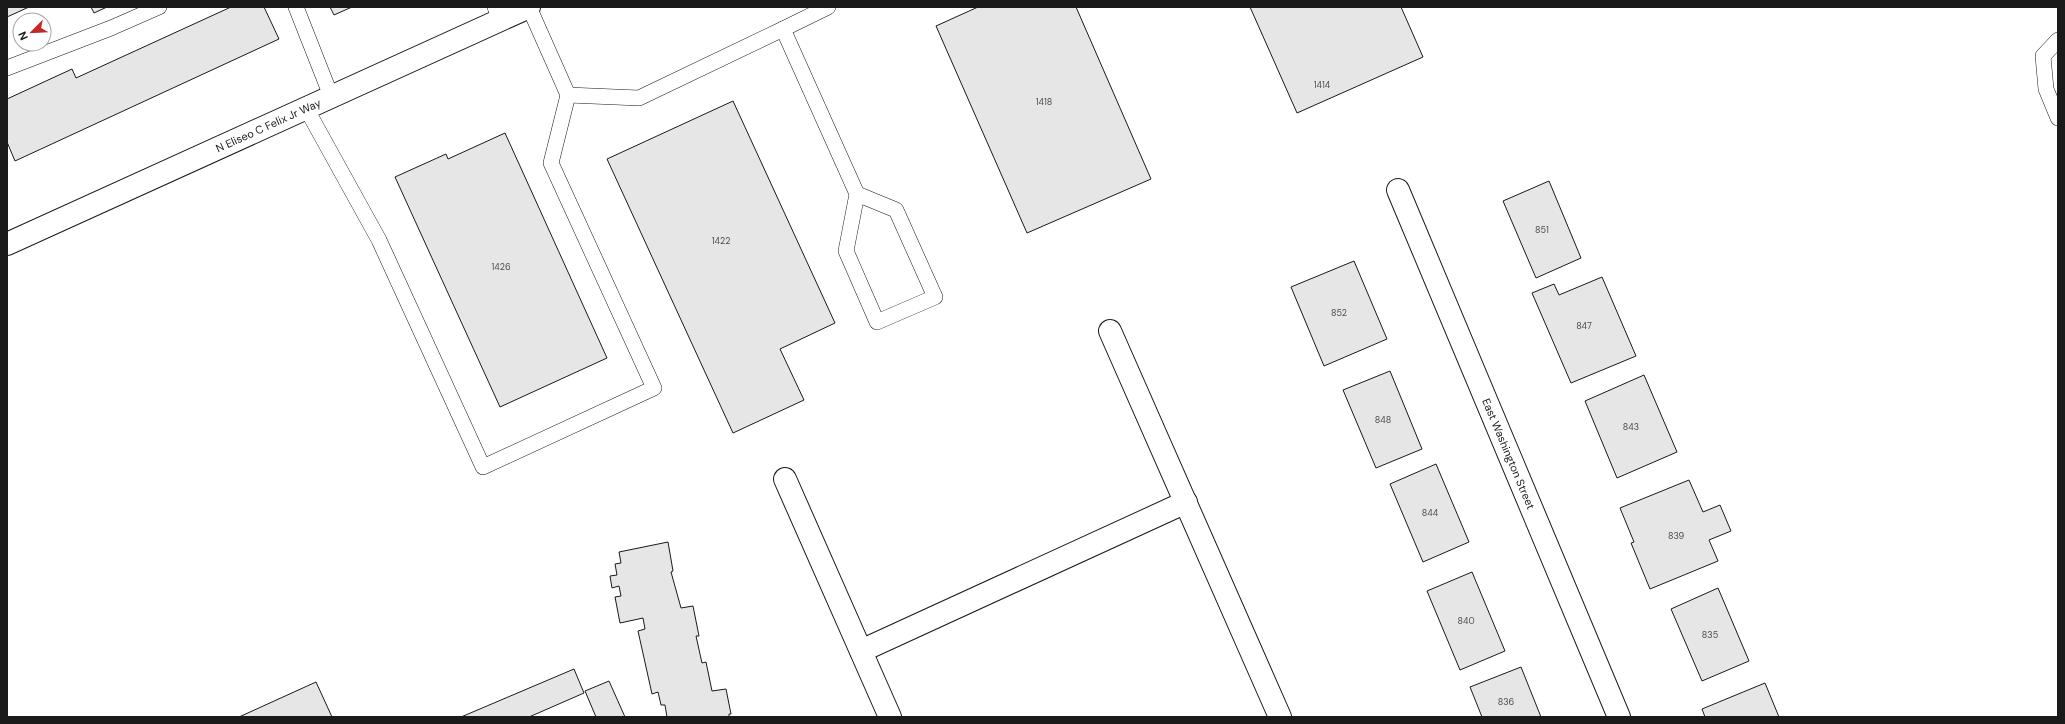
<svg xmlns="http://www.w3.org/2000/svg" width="2065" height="724" font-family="'DM Sans',sans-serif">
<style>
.building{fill:#e6e6e6;stroke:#1a1a1a}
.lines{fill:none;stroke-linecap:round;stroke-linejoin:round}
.lane-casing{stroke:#1a1a1a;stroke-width:16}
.street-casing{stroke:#1a1a1a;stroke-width:24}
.lane{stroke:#fff;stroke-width:15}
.street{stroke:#fff;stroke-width:22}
.labels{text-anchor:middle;stroke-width:3;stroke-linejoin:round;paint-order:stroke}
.number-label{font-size:9px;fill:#4d4d4d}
.street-label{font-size:11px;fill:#1a1a1a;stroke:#fff}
</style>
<rect width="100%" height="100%" fill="#fff"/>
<g class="building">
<polygon points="7,7 29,7 7,17"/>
<polygon points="91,7 107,7 94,13"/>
<polygon points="231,7 264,7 279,39 15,161 7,142 7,99 72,69 76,78"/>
<polygon points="330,7 352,7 334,15"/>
<polygon points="978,7 1076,7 1151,179 1027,233 936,26"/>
<polygon points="1250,7 1401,7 1423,57 1297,113"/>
<polygon points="733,101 835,323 780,349 804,400 733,433 607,159"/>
<polygon points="505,133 607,358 500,407 395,177 446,154 448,159"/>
<polygon points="1549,181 1581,258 1536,278 1503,201"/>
<polygon points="1354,261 1387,339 1324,366 1291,287"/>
<polygon points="1602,277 1636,356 1571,383 1532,293 1554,284 1559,295"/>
<polygon points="1390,371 1422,449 1376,468 1343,390"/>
<polygon points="1644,375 1677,452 1617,478 1585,401"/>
<polygon points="1436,464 1469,542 1423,562 1390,484"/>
<polygon points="1689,480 1703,512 1720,505 1731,531 1709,540 1718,561 1650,589 1631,543 1634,542 1620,508"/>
<polygon points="668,542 673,571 671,572 681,608 693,606 699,636 696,636 702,663 706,662 712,691 726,689 731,714 729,714 729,717 667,717 665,705 661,705 658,692 652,694 638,631 645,629 643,618 620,623 615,597 621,596 619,586 612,588 610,576 617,575 615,564 621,563 619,552"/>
<polygon points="1472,572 1505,651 1460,670 1427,591"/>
<polygon points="1718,588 1749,661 1702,681 1671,609"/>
<polygon points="1521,667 1541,717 1482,717 1470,687"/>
<polygon points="574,669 584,693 529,717 461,717"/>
<polygon points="609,681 625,717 596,717 585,691"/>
<polygon points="316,682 332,717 239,717"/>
<polygon points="1765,683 1779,717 1705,717 1702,709"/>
</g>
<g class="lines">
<defs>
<g id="lane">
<polyline points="296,7 331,96"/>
<polyline points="495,7 500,20"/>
<polyline points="783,29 828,7"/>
<polyline points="2058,40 2043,56 2046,89 2058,118"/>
<polyline points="7,68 111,28 159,7"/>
<polyline points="568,95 639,98 783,29 857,194 846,251 877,322 935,297 896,210 857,194"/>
<polyline points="306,108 379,240 483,467 654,388 551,163 568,95 529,7"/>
</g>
<g id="street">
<path id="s1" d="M1398,190L1619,717"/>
<path id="s2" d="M7,244L529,7"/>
<polyline points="1110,331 1280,717"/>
<polyline points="785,479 890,717"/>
<polyline points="861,651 1186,502"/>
</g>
</defs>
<use href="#lane" class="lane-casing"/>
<use href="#street" class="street-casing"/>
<use href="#lane" class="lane"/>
<use href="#street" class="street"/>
</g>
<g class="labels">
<g class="number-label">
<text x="1322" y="88">1414</text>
<text x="1044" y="105">1418</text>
<text x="1542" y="233">851</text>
<text x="721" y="244">1422</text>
<text x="501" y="270">1426</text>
<text x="1339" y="316">852</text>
<text x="1584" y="329">847</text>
<text x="1383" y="423">848</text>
<text x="1631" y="430">843</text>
<text x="1430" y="516">844</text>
<text x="1676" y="539">839</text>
<text x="1466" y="624">840</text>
<text x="1710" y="638">835</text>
<text x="1506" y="705">836</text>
</g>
<g class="street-label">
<text dy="4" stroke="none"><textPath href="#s2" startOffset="287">N Eliseo C Felix Jr Way</textPath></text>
<text dy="4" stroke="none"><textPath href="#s1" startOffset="286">East Washington Street</textPath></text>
</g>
</g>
<rect width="2065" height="724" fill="none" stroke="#1a1a1a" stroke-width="16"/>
<g transform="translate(32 32) rotate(246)"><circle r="19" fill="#ffffff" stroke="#a3a3a3"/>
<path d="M0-3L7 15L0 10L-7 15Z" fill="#c62828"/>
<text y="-6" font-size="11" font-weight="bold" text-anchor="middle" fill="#1a1a1a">N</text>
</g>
</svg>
